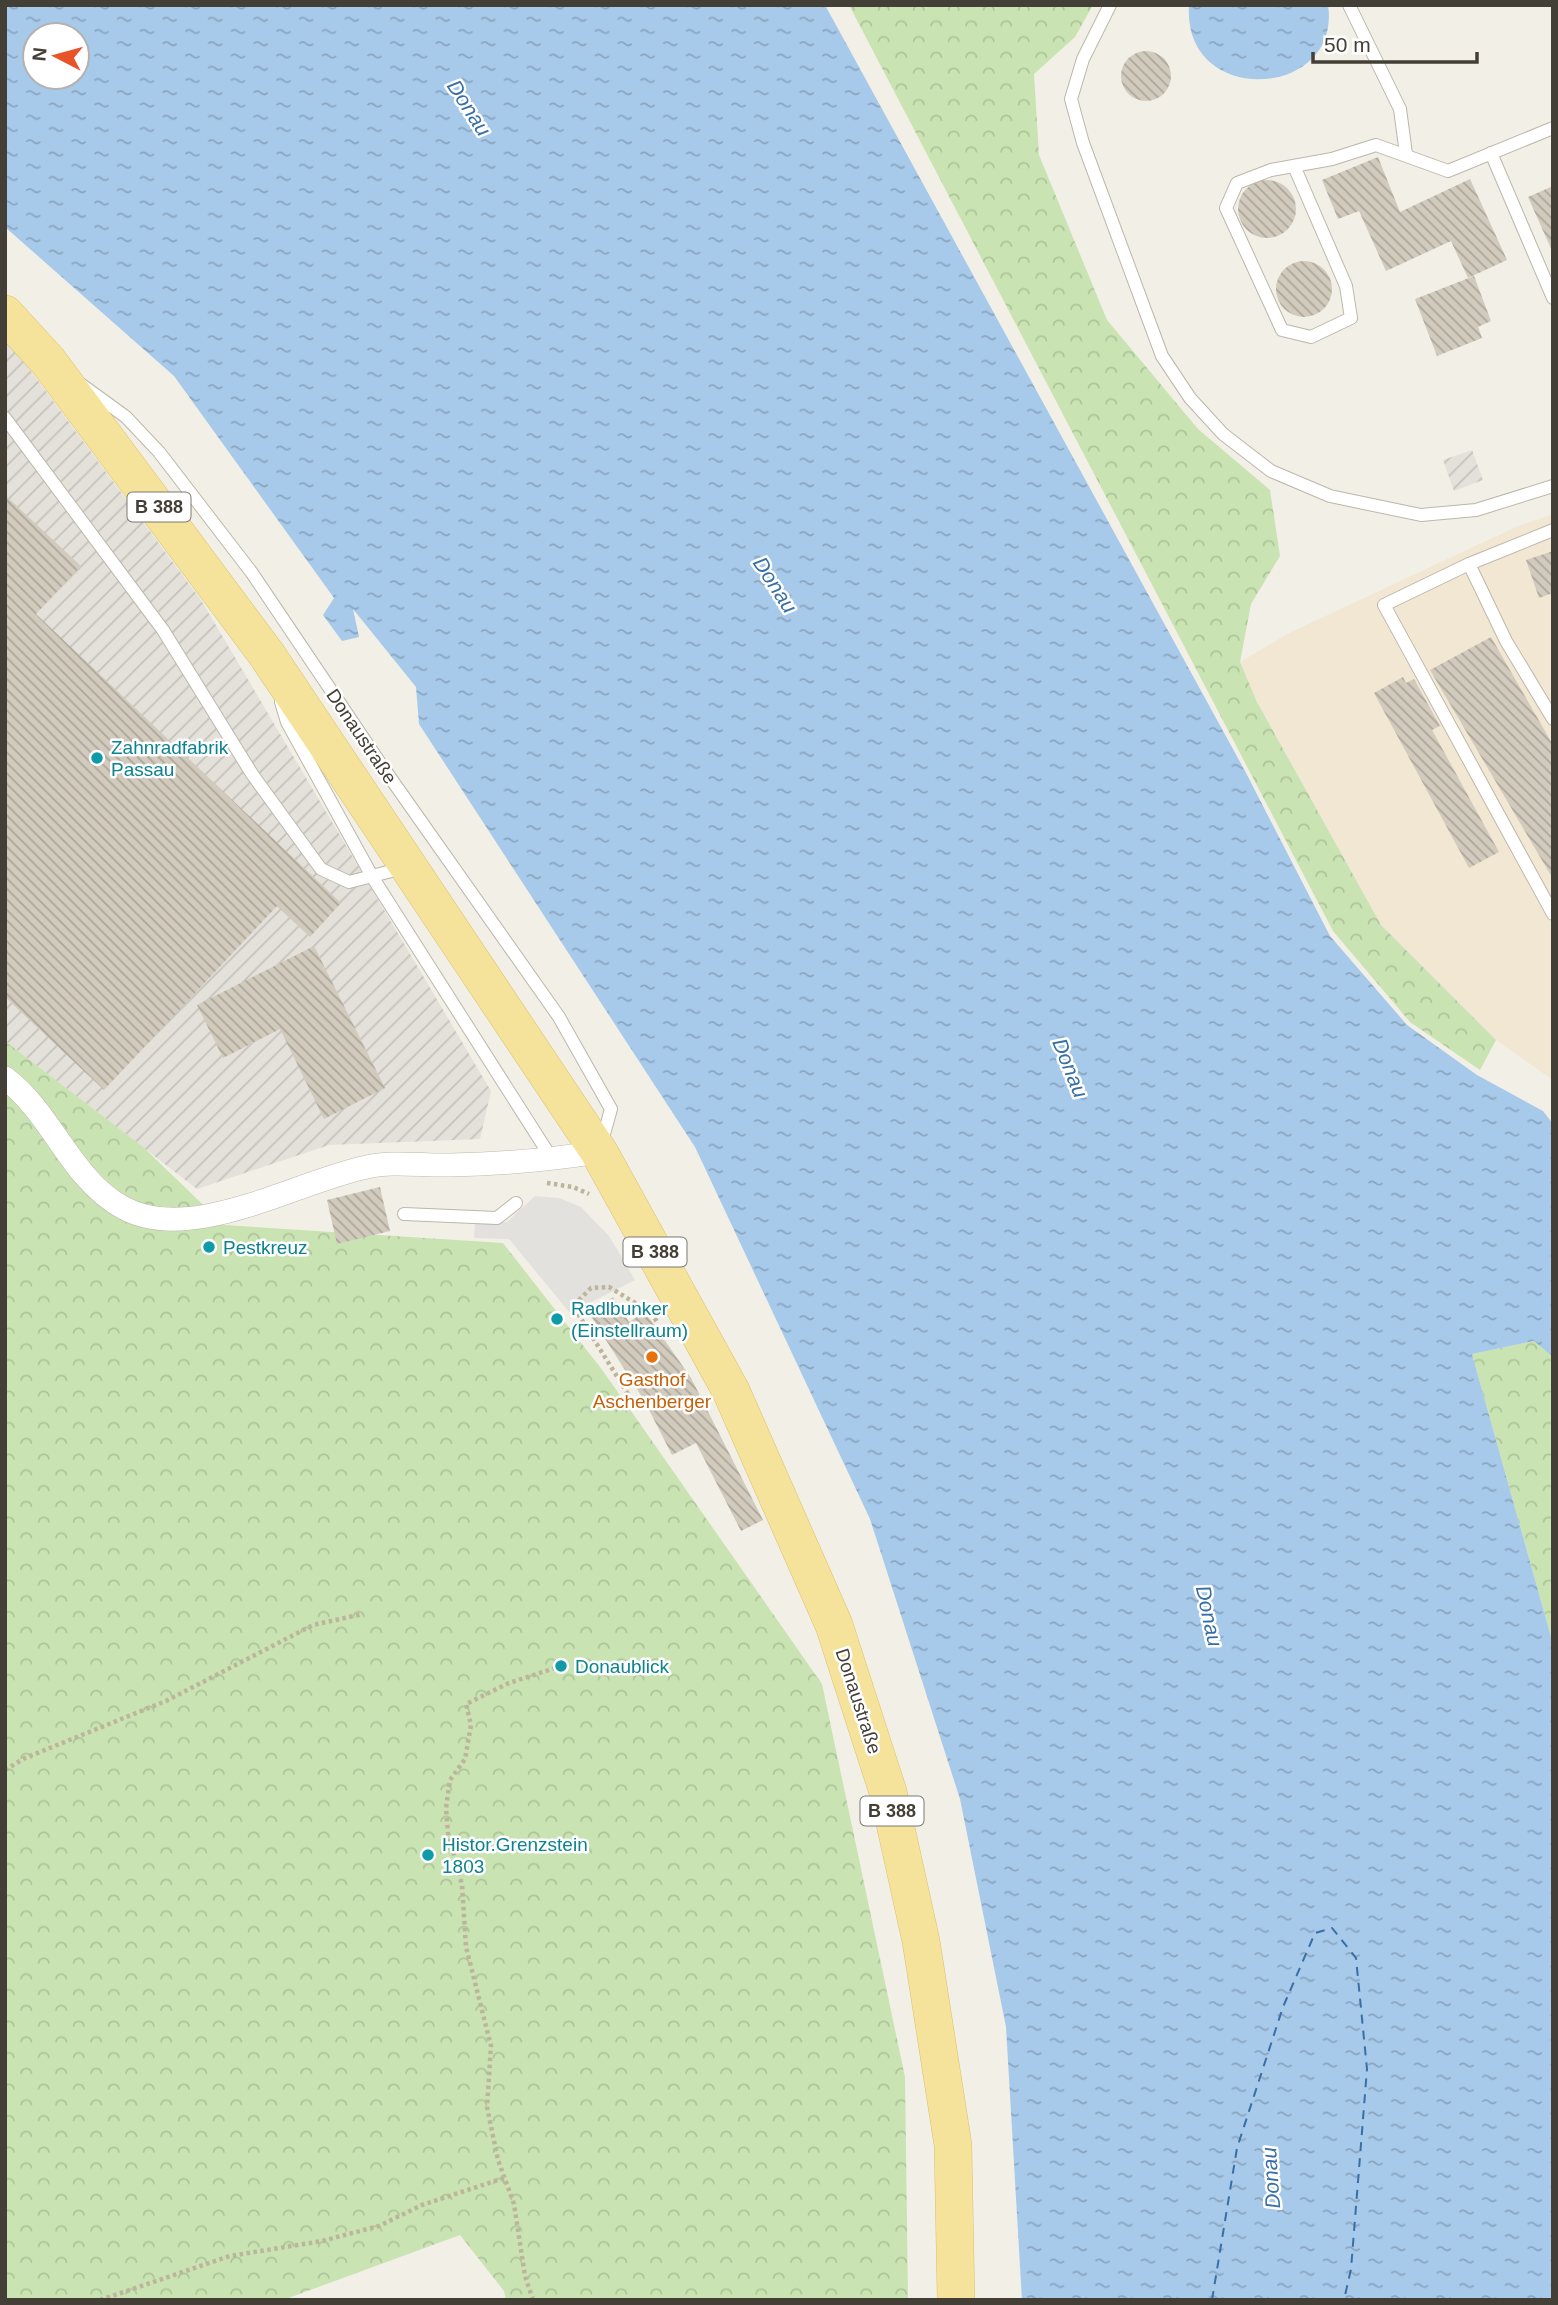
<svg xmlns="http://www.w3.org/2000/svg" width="1558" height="2305" font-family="Helvetica,sans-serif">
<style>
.commercial{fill:#f2e7d3}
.industrial{fill:url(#industrial-furrows)}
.forest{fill:url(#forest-crowns)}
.parking{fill:#e3e1de}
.water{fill:url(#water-ripples);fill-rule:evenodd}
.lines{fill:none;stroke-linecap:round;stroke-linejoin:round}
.ferry{stroke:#3870a6;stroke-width:2;stroke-dasharray:9 7;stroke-linecap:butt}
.building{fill:url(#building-back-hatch)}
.service-casing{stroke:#bcb7aa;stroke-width:14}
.minor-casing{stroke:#bcb7aa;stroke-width:24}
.primary-casing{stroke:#d9c16c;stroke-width:38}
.path{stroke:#bdb49c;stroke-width:4.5;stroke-dasharray:3.5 3.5;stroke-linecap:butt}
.service{stroke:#fff;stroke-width:12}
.minor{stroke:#fff;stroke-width:23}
.primary{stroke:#f6e39b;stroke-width:37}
.culture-dot{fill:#0f9aa8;stroke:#fff;stroke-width:2.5}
.food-dot{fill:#e8710a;stroke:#fff;stroke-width:2.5}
.labels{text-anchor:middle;stroke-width:5;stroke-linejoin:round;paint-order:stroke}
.shield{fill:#fff;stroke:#7c7972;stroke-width:2}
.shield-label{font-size:18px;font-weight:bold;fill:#443f36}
.street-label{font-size:19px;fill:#443f36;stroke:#fff}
.culture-label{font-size:19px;fill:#0d838f;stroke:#fff;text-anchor:start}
.food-label{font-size:19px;fill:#c56008;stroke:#fff}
.water-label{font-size:21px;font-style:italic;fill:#3870a6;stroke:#fff}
</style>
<defs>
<pattern id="industrial-furrows" width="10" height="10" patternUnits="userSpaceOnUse" patternTransform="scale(1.75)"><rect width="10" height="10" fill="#e4e1db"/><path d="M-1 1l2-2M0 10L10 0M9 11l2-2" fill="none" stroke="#c5c2bd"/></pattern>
<pattern id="forest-crowns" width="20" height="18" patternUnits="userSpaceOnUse" patternTransform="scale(1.75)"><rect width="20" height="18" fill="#c9e3b2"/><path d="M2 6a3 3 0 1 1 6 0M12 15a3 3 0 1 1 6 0" fill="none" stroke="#aec49a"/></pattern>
<pattern id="water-ripples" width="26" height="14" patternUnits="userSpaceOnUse" patternTransform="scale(1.75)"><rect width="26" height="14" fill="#a7c9ea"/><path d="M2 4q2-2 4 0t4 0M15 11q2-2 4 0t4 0" fill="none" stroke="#8aa5be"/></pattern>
<pattern id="building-back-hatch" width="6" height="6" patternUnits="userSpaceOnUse" patternTransform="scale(1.75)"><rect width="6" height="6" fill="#d2cbbd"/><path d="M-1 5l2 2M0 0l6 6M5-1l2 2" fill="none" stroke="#aca69a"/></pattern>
</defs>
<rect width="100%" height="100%" fill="#f2efe6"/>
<polygon class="commercial" points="1553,514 1553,1080 1496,1040 1381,925 1257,702 1240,662 1289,633 1518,526"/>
<g class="industrial">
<polygon points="5,342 16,351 201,600 491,1091 480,1139 329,1145 197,1189 5,1041"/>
<polygon points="1472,450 1483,480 1454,491 1443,460"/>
</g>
<g class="forest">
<polygon points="849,5 1093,5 1075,37 1034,74 1039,155 1107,320 1198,429 1270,490 1280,556 1251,604 1240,662 1257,702 1381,925 1496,1040 1480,1070 1410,1022 1333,931"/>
<polygon points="5,1041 143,1147 224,1225 503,1243 603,1371 822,1684 905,2077 908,2300 506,2300 504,2291 460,2235 283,2300 5,2300"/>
<polygon points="1534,1341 1553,1357 1553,1644 1472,1354"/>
</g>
<polygon class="parking" points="535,1196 559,1198 581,1207 609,1236 635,1280 570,1313 509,1239 474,1238 475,1222 507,1222"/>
<g class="water">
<path d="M5,5H825L1245,771L1330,936L1407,1025L1477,1075L1543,1111L1553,1124V1357L1534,1341L1472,1354L1553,1644V2300H1022L1006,2027L960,1799L870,1519L695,1147L419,724L416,687L353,609L359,637L342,641L323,615L334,598L174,376L5,227ZM35,35H77V77H35Z"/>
<path d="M1189,5H1328C1342,99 1182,109 1189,5Z"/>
</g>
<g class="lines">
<polyline class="ferry" points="1212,2300 1237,2148 1283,2007 1315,1933 1332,1928 1356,1958 1367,2069 1351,2269 1344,2300"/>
</g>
<g class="building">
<circle cx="1146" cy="76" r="25"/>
<polygon points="1378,157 1400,212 1470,179 1507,260 1468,278 1451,241 1386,271 1359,211 1338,219 1322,180"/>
<circle cx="1267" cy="209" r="29"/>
<polygon points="1553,186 1553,253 1528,197"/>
<circle cx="1304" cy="289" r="28"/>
<polygon points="1474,276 1491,321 1478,327 1482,338 1437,356 1415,299"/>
<polygon points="5,495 81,566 36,614 341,903 310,937 277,906 104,1090 5,997"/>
<polygon points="1553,551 1553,593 1539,598 1526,560"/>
<polygon points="1491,637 1553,745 1553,879 1430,670"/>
<polygon points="1403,677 1406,683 1414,679 1440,726 1432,730 1499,852 1469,868 1374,693"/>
<polygon points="314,946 385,1088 324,1119 280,1029 223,1058 197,1005"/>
<polygon points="380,1187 390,1231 337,1244 327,1200"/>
<polygon points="613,1297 629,1322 645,1312 691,1378 763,1520 741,1531 696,1443 672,1455 645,1402 589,1313"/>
</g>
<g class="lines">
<defs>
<g id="service">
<polyline points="1110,5 1083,59 1071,99 1083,143 1162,356 1190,398 1223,434 1271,471 1330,496 1421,515 1476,510 1553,486"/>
<polyline points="1349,5 1400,109 1406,154"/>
<polyline points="1491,153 1553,298"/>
<polyline points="1294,166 1346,286 1351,318 1311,337 1282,330 1226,208 1237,183 1271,170 1332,159 1376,145 1448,171 1553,128"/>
<polyline points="82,385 126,417 159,452 252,573 382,766 559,1017 611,1109 601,1145"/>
<polyline points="5,418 163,630 252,774 321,869 349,882 403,868"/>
<polyline points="1553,530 1469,564 1506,641 1553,719"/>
<polyline points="1469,564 1384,605 1553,914"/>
<polyline points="281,702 287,722 373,878 552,1159"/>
<polyline points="404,1214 497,1218 516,1203"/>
</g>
<path id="minor" d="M5,1078C52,1113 70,1178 122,1207C190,1246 297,1181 367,1167C393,1161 424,1166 451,1165C501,1164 549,1160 599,1152"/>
<polyline id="primary" points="5,314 48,361 267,655 599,1152 731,1391 834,1625 888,1792 921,1941 953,2145 956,2300"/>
</defs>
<use href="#service" class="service-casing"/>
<use href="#minor" class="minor-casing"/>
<use href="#primary" class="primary-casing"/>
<g class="path">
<polyline points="547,1183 573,1187 589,1194"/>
<polyline points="628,1394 573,1306 591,1288 609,1287 650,1312 658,1323"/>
<polyline points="5,1770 25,1758 166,1701 313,1625 363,1614"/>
<polyline points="100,2300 230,2256 322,2241 379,2226 422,2205 504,2178"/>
<polyline points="533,2300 525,2276 514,2204 498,2160 487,2107 491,2046 466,1947 462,1885 448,1833 446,1808 450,1780 465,1759 471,1725 466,1704 509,1683 561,1666"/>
</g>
<use href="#service" class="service"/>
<use href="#minor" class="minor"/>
<use href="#primary" class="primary"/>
</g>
<g class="culture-dot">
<circle cx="97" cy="758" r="7"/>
<circle cx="209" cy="1247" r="7"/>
<circle cx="557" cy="1319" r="7"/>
<circle cx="561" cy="1666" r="7"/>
<circle cx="428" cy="1855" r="7"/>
</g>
<circle class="food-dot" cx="652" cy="1357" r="7"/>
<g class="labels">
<g class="shield">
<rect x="127.5" y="492.5" width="63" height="29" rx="5"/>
<rect x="623.5" y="1237.5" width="63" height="29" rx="5"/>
<rect x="860.5" y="1796.5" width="63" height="29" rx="5"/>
</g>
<g class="shield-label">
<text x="159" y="513">B 388</text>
<text x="655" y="1258">B 388</text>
<text x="892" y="1817">B 388</text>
</g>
<g class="street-label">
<text transform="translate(362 736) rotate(56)" y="7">Donaustraße</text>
<text transform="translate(859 1701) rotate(72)" y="7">Donaustraße</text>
</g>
<g class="culture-label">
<text x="111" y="754">Zahnradfabrik<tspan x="111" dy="22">Passau</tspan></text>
<text x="223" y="1254">Pestkreuz</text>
<text x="571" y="1315">Radlbunker<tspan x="571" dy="22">(Einstellraum)</tspan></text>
<text x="575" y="1673">Donaublick</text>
<text x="442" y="1851">Histor.Grenzstein<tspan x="442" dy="22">1803</tspan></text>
</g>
<g class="food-label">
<text x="652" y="1386">Gasthof<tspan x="652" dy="22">Aschenberger</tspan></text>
</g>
<g class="water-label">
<text transform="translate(469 108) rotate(57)" y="7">Donau</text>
<text transform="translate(775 585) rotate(57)" y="7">Donau</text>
<text transform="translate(1070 1068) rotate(68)" y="7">Donau</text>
<text transform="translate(1209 1616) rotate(78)" y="7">Donau</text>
<text transform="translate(1271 2178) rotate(-94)" y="7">Donau</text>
</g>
</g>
<rect width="1558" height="2305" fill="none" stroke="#443f36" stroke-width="14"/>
<g transform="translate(56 56) rotate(276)"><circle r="33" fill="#ffffff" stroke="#b4b2af" stroke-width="2"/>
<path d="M0-5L12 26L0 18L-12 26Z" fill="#e85327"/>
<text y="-10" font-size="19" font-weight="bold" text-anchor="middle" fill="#443f36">N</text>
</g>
<path d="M1313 52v10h164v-10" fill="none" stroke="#443f36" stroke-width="3.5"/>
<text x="1324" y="52" font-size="21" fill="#443f36" stroke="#ffffff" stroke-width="5" paint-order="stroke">50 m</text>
</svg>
